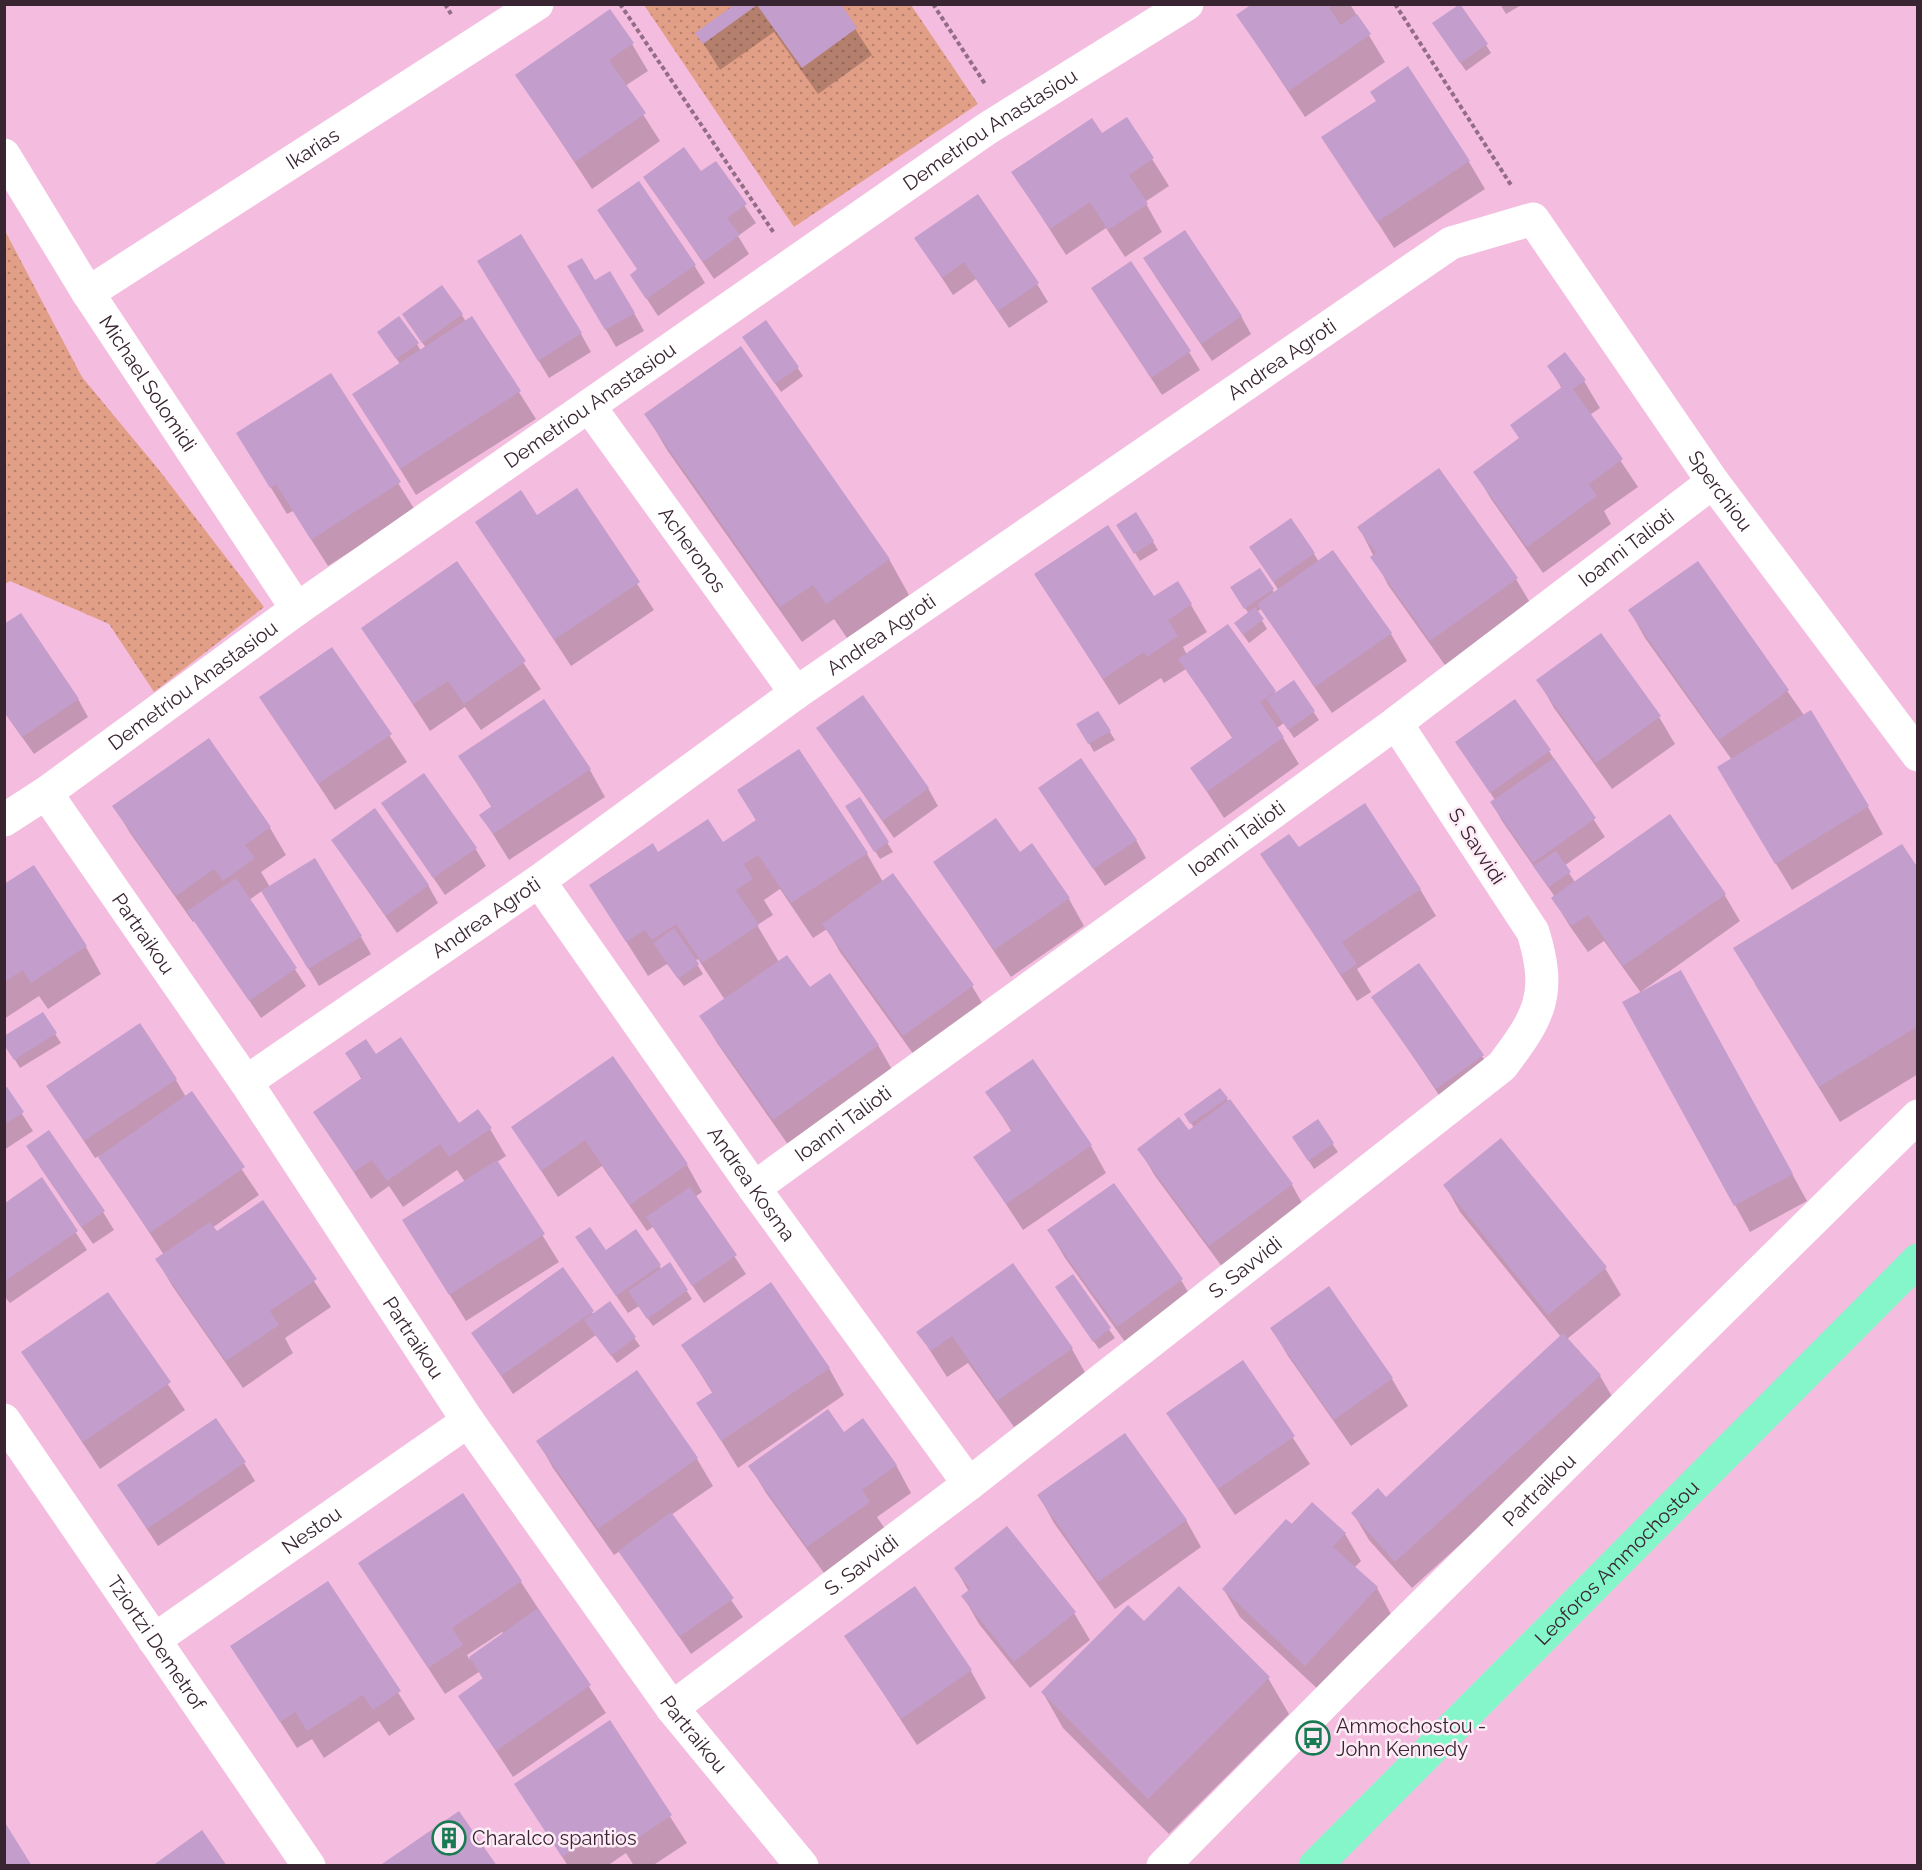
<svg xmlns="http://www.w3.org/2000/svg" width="1922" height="1870" font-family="Raleway,sans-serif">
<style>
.park{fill:url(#park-dots)}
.shadow{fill:#0003;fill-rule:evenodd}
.building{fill:#c39dcb}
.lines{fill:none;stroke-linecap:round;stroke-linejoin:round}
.path{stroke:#926d85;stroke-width:4;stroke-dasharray:4.5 3;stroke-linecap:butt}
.minor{stroke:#fff;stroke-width:33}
.major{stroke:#85f6c9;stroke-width:33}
.labels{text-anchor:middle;stroke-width:5;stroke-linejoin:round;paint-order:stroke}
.street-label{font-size:20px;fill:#392532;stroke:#fdecf6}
.poi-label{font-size:20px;fill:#392532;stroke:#fdecf6;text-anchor:start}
</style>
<defs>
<pattern id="park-dots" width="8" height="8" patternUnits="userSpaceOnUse" patternTransform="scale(1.5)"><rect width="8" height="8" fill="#e29f87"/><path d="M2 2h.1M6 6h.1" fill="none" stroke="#b8816f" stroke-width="1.8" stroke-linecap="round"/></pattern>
</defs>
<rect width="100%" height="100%" fill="#f4bde0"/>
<g class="park">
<polygon points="644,5 911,5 978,104 794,227"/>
<polygon points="4,229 82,377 159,470 264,607 154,692 109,624 10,581 5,584"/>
</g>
<g class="shadow">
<polygon points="737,4 839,4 872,55 818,94 774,32 720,70 697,33"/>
<polygon points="1254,4 1350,4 1385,62 1305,117 1238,16"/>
<polygon points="1500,4 1523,4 1506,14"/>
<polygon points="1439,32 1486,45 1491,53 1466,71"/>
<polygon points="632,44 648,71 625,86 660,141 592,189 517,75"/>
<polygon points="1127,119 1169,186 1145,202 1162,232 1125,257 1106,228 1066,255 1013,172 1102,135"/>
<polygon points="1323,137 1469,162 1485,189 1394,248"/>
<polygon points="716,163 756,223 738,236 749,254 714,279 645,177 701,173"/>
<polygon points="916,238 1037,284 1048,302 1009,328 976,279 953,295"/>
<polygon points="694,265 705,283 658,316 643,293"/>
<polygon points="569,267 634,313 644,331 616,347"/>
<polygon points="1155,276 1241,316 1251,334 1212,361"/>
<polygon points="489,279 581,334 591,352 549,378"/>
<polygon points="1093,289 1189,352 1200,370 1162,395"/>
<polygon points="462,315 466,322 472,318 536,419 416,495 354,394 400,364 384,340 417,344 421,351 426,348 409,323"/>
<polygon points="766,322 803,376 781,392 749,346"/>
<polygon points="1549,366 1584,381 1600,408 1590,415 1638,487 1604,511 1611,524 1543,573 1491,499 1475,472 1520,440 1562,389"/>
<polygon points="330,375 415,510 328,566 293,511 287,514 238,434"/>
<polygon points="646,414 889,559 909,595 847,638 834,619 802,642 667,450"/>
<polygon points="576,490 654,610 571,666 477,522 536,517"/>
<polygon points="1136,514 1158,550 1140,561 1118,525"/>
<polygon points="1359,527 1516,579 1532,606 1447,668 1388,585"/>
<polygon points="1251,547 1314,554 1319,562 1391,634 1407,661 1332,713 1261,609 1257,612 1267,629 1249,643 1241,632 1249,614 1237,596 1260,570 1275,594 1279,591"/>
<polygon points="1698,563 1868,807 1883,834 1792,890 1734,795 1732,760 1645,638 1630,611"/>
<polygon points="457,564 541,689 481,730 465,707 430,731 363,628"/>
<polygon points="1036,575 1191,605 1207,632 1183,647 1187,655 1228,626 1276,694 1293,682 1319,720 1294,738 1284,723 1277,728 1299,764 1224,818 1192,769 1233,739 1186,669 1164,683 1161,678 1119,705"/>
<polygon points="4,626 78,699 88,717 34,754 4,712"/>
<polygon points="332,649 407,762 335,810 261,697"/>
<polygon points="1538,680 1659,717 1675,744 1612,789 1554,708"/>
<polygon points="1098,713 1115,740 1094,752 1078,724"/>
<polygon points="818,729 928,788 938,806 894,838"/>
<polygon points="208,740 270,828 286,855 261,872 270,887 361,937 371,954 319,986 262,891 249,900 306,986 261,1018 195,920 193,922 130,833 114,806"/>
<polygon points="1457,742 1549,751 1605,837 1564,866 1575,882 1724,894 1740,921 1642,991 1696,999 1807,1201 1750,1232 1735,1205 1641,993 1604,941 1588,952 1569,925 1553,898 1555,897 1502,821 1492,803 1495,800"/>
<polygon points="460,756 590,770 605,797 509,860 481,815 492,808"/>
<polygon points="1040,789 1136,840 1146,858 1105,886"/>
<polygon points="739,791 867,854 883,882 893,875 972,986 988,1013 919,1062 840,952 827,929 813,938 780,889 764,900 773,915 757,925 779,962 878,1045 894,1073 789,1146 717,1043 701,1016 725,1000 698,959 695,961 703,974 684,986 667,964 648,976 591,886 658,854 723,844 757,822"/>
<polygon points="860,799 893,852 880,859 852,815"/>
<polygon points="383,804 475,848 486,866 445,895"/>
<polygon points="333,841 428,885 438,903 397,933"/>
<polygon points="1298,849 1420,889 1436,916 1357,969 1371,992 1357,1001 1262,854"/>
<polygon points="1019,854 1069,899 1084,926 1011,977 935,863"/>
<polygon points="1918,871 1918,1074 1840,1122 1755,984"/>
<polygon points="4,886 86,947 101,974 48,1009 39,996 4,1019"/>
<polygon points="1419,965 1494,1074 1447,1107 1373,997"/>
<polygon points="42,1014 61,1043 20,1068 4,1042"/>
<polygon points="347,1054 376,1056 459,1125 490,1129 506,1156 497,1162 559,1262 466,1321 404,1221 465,1182 457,1170 403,1207 389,1186 371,1199 315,1112 362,1080"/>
<polygon points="613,1058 687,1165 702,1192 695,1197 746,1274 704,1303 653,1227 647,1231 602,1166 558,1197 513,1127"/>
<polygon points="176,1080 186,1097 191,1094 259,1195 212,1228 216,1233 262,1202 331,1307 285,1338 293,1353 243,1388 173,1287 157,1260 164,1255 99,1156 95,1158 48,1086"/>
<polygon points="6,1089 33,1131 4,1150 4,1090"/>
<polygon points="1220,1090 1292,1185 1307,1212 1226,1272 1155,1176 1139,1149 1188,1132 1194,1128 1186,1115"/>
<polygon points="987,1092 1091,1146 1106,1173 1023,1230 975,1157 1012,1132"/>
<polygon points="1317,1121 1338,1152 1314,1169 1299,1146"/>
<polygon points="38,1164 103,1212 114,1230 93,1244"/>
<polygon points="41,1179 87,1250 10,1303 4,1296 4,1205"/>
<polygon points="1445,1185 1605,1268 1621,1295 1567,1339 1600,1376 1616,1403 1412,1588 1369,1540 1353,1513 1386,1499 1561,1337 1460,1212"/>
<polygon points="636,1231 662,1270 669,1264 692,1299 653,1326 639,1306 628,1313 588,1255 606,1252"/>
<polygon points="1049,1231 1181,1280 1197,1307 1133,1353 1065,1258"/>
<polygon points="563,1270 594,1315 609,1303 640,1346 617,1363 596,1335 513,1394 473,1333"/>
<polygon points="1072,1276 1115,1338 1099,1349 1062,1296"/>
<polygon points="1329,1289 1392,1379 1408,1406 1351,1446 1288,1356 1272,1329"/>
<polygon points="108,1294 185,1410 100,1469 23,1353"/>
<polygon points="918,1332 1072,1349 1087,1376 1014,1427 968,1363 947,1377"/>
<polygon points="683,1345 829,1368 844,1395 738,1468 698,1403 713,1394"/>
<polygon points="1243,1362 1310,1464 1235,1515 1168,1414"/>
<polygon points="844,1434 896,1465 911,1493 877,1517 885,1529 824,1573 766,1493 750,1466"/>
<polygon points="538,1441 697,1459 713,1486 671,1515 743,1617 691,1654 620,1551 614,1555 553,1468"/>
<polygon points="244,1463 255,1481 158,1546 130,1503"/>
<polygon points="1039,1496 1186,1520 1201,1547 1115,1609 1054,1523"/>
<polygon points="1312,1504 1345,1534 1361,1561 1354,1568 1377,1588 1392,1616 1321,1692 1240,1617 1224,1590"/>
<path d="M360,1563L521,1582L606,1713L513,1777L460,1696L483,1679L479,1672L445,1694ZM502,1632L504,1634L469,1659L467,1655Z"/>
<polygon points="956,1569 1074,1613 1090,1640 1030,1688 979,1624 963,1596 969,1592"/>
<polygon points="327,1583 415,1719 389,1736 379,1721 324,1758 312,1739 297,1748 232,1647"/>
<polygon points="1144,1623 1268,1678 1289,1714 1169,1834 1063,1728 1043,1693"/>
<polygon points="846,1636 971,1671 986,1698 917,1745"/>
<polygon points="609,1722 687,1843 652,1866 634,1866 626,1853 607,1866 568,1866 516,1784"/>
</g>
<g class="building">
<polygon points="756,4 841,4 857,28 802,68 757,5 703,44 695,33 734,5"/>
<polygon points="1252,4 1334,4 1329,8 1341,25 1357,14 1371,34 1289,91 1236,15"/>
<polygon points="1460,4 1488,44 1460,63 1432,23"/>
<polygon points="610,9 634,43 609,60 646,113 575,162 515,75"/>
<polygon points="1408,66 1470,161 1377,222 1321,137 1376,101 1370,92"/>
<polygon points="1127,117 1154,158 1129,175 1148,204 1108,230 1090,202 1050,229 1011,172 1092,118 1102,133"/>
<polygon points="684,147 701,171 716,161 747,204 727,218 740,235 703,262 643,177"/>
<polygon points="639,181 696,265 646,299 630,275 637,269 597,210"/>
<polygon points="978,194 1039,283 998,311 964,262 942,278 914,238"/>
<polygon points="1185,230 1242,316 1201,344 1143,258"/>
<polygon points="521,234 582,333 538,361 477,261"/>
<polygon points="582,258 595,280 610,271 635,313 605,330 567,266"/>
<polygon points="1131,261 1191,351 1151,378 1091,288"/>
<polygon points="442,285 463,314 422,343 402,314"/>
<polygon points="399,316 419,343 396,359 377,332"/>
<polygon points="472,316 521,391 400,469 352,394"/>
<polygon points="766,320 799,367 775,384 742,337"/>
<polygon points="741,346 890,559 826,604 813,585 780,607 644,414"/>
<polygon points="1565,352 1586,380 1573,389 1623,459 1589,484 1597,496 1527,547 1473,472 1519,438 1510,425 1562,387 1547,366"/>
<polygon points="331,373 401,482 311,540 276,484 270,488 236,433"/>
<polygon points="1439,468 1518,578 1430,641 1370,557 1376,553 1357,527"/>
<polygon points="577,488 640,582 554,640 475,522 521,490 537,515"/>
<polygon points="1136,512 1154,541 1134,554 1116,525"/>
<polygon points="1291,518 1315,553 1273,582 1249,547"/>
<polygon points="1108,525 1154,596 1178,581 1192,604 1168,620 1178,636 1147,657 1144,652 1103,679 1034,574"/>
<polygon points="1333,550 1392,633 1315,687 1257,604"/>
<polygon points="457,561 526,661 464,704 448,681 413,704 361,628"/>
<polygon points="1698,561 1789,690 1719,740 1628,610"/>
<polygon points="1260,568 1274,589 1244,609 1230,587"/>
<polygon points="1255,607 1264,619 1243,635 1234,623"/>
<polygon points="21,613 79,699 22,737 4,711 4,624"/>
<polygon points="1228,624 1276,691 1260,702 1284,737 1207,792 1190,768 1233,737 1178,659"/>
<polygon points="1601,633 1661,716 1596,763 1536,680"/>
<polygon points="332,647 392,734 318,784 259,697"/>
<polygon points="1294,680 1315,711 1288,730 1266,699"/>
<polygon points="863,695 929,788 883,821 816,728"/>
<polygon points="544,699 591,769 493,834 479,815 492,806 458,756"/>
<polygon points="1515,699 1551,750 1490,793 1455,742"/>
<polygon points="1811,710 1869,806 1775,864 1717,767"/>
<polygon points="1098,711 1111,731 1088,744 1076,724"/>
<polygon points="209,738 271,827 245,845 255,858 223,881 214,869 176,896 112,806"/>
<polygon points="799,749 868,853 791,903 758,855 744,864 753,879 736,890 759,925 702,963 676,924 652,940 645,930 626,942 589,885 653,843 658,852 708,819 723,842 756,820 737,790"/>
<polygon points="1081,758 1137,840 1093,869 1038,788"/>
<polygon points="1554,758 1596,818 1533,863 1490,802"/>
<polygon points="424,773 477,848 433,878 381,803"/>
<polygon points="860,797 889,842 874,852 845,806"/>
<polygon points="1365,803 1421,889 1342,942 1357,964 1341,975 1260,854 1289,834 1299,847"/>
<polygon points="375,808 429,885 386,916 331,840"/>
<polygon points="1670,814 1726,894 1623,966 1588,915 1571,926 1551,898"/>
<polygon points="996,818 1020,852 1032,843 1070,898 994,950 933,862"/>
<polygon points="1902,844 1918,868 1918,1026 1819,1087 1733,948"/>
<polygon points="1556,851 1571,872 1548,887 1533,866"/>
<polygon points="315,858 362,936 308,969 261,891"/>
<polygon points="34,865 87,946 31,983 23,970 4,982 4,884"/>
<polygon points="893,873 974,985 903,1036 822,924"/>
<polygon points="236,878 297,968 249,1001 187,911"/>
<polygon points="674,928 699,964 678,979 653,943"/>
<polygon points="787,955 810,987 830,973 879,1045 773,1120 699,1016"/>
<polygon points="1419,963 1484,1055 1436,1089 1371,997"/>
<polygon points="1681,970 1793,1174 1734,1206 1622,1002"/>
<polygon points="43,1012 57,1033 14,1060 4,1045 4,1036"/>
<polygon points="140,1023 177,1079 84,1141 46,1086"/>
<polygon points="401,1037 459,1123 478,1109 492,1128 449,1157 440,1144 387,1181 372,1160 354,1172 313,1112 362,1078 345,1053 366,1039 376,1054"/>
<polygon points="613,1056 688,1164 630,1205 585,1140 541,1171 511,1127"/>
<polygon points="1033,1059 1092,1145 1006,1204 973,1157 1012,1130 985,1092"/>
<polygon points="7,1087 24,1112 4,1125 4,1088"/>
<polygon points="1220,1088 1228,1098 1190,1124 1184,1114"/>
<polygon points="192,1091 245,1167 150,1233 98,1157"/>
<polygon points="1230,1099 1293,1184 1209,1246 1137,1149 1179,1117 1189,1130"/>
<polygon points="1318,1119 1334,1143 1308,1161 1292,1137"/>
<polygon points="49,1130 105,1211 81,1227 26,1146"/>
<polygon points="1501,1138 1607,1267 1548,1315 1443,1185"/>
<polygon points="497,1160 545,1234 449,1295 402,1220"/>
<polygon points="42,1177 78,1231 5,1281 5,1203"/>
<polygon points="1114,1183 1183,1279 1117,1327 1047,1230"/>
<polygon points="690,1187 737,1255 692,1286 646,1217"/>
<polygon points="263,1200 317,1279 270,1311 279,1325 226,1361 155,1259 210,1222 217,1231"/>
<polygon points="590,1227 606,1250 636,1229 661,1265 616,1296 575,1237"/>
<polygon points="670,1262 688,1290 647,1319 628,1291"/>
<polygon points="1013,1263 1073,1348 997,1401 952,1336 931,1351 916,1332"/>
<polygon points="563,1267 594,1311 501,1376 471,1333"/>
<polygon points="1073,1274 1111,1328 1093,1342 1055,1287"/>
<polygon points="771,1282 830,1368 721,1441 696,1403 713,1392 681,1345"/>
<polygon points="1329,1286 1393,1378 1334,1420 1270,1328"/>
<polygon points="108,1292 171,1382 83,1442 21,1352"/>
<polygon points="610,1301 636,1337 611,1356 584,1320"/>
<polygon points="1563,1333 1601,1375 1395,1562 1351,1513 1378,1488 1386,1497"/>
<polygon points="1243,1360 1295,1436 1218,1489 1166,1413"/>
<polygon points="637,1370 698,1458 598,1529 536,1441"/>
<polygon points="828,1409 844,1432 863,1418 897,1465 862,1490 870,1502 807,1547 748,1466"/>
<polygon points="216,1418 246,1462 147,1529 117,1485"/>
<polygon points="1125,1433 1187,1520 1098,1582 1037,1495"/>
<polygon points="463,1493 522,1581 452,1628 463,1645 428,1668 358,1563"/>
<polygon points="1312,1502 1346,1533 1333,1547 1378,1587 1305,1666 1222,1589 1286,1519 1292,1524"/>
<polygon points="671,1512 734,1598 679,1637 618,1551"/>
<polygon points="1007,1526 1076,1612 1014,1662 961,1596 970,1589 954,1568"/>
<polygon points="328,1581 401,1691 373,1710 363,1695 307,1731 295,1712 280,1722 230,1646"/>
<polygon points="915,1586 972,1670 901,1719 844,1636"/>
<polygon points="1179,1586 1270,1677 1148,1799 1041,1692 1128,1605 1144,1621"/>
<polygon points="538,1608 591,1685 496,1751 458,1696 483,1678 469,1657"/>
<polygon points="610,1720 672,1815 623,1848 609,1827 562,1857 514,1784"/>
<polygon points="459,1811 497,1866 379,1866"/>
<polygon points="4,1821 32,1866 4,1866"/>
<polygon points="202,1830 227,1866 152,1866"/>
</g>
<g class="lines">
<g class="path">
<polyline points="445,4 451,14"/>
<polyline points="620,4 774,233"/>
<polyline points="933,4 985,84"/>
<polyline points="1395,4 1511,185"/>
</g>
<g class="minor">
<path id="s1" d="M4,155L88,293L297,609"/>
<path id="s2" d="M88,293L537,4"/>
<path id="s3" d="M589,406L796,693"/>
<path id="s4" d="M46,793L246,1082L468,1421L672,1708L802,1866"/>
<path id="s5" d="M4,820L46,793L297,609L988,128L1187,4"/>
<path id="s6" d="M539,881L754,1188L969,1484"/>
<path id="s7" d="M246,1082L539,881L796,693L1451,243L1533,219L1713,482L1918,755"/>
<path id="s8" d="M754,1188L1396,723L1713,482"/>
<path id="s9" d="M4,1420L309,1866"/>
<path id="s10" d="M154,1640L468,1421"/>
<path id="s11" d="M672,1708L969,1484L1502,1066C1540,1016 1552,994 1533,932L1396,723"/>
<path id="s12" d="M1163,1866L1359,1668L1918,1116"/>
</g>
<path class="major" id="s13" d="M1315,1866L1918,1260"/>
</g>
<defs>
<symbol id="bus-ring" viewBox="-11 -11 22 22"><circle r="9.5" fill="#fdecf6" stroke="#187b53" stroke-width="1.5"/><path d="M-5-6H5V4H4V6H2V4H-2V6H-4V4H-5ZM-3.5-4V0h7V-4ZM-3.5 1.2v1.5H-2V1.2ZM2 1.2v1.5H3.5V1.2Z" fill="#187b53"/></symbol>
<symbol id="building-ring" viewBox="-11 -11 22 22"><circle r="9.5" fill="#fdecf6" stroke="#187b53" stroke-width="1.5"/><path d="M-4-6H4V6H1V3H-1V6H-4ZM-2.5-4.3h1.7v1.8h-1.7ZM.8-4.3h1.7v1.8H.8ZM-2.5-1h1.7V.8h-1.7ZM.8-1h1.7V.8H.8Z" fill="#187b53"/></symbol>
</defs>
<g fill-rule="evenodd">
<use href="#bus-ring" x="1294" y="1719" width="38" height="38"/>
<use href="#building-ring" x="430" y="1819" width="38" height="38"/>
</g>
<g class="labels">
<g class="street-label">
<text dy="7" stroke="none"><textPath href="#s5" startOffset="1204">Demetriou Anastasiou</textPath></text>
<text dy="7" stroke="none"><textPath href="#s2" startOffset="267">Ikarias</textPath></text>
<text dy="7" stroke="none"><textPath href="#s7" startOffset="1263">Andrea Agroti</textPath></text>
<text dy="7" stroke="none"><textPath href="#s1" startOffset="270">Michael Solomidi</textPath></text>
<text dy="7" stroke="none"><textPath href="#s5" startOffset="718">Demetriou Anastasiou</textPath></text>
<text dy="7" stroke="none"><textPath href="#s7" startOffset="1884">Sperchiou</textPath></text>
<text dy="7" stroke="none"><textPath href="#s8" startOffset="1082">Ioanni Talioti</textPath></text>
<text dy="7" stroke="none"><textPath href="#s3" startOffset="177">Acheronos</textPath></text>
<text dy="7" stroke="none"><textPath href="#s7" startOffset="777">Andrea Agroti</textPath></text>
<text dy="7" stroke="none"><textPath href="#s5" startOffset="232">Demetriou Anastasiou</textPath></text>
<text dy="7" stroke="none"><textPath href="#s8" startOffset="596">Ioanni Talioti</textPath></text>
<text transform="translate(1477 846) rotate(57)" y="7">S. Savvidi</text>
<text dy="7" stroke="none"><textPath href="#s7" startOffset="291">Andrea Agroti</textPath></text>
<text dy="7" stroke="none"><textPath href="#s4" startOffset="171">Partraikou</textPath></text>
<text dy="7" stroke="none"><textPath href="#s8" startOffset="110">Ioanni Talioti</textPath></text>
<text dy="7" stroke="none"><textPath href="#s6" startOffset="370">Andrea Kosma</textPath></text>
<text dy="7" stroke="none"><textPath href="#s11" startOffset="723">S. Savvidi</textPath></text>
<text dy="7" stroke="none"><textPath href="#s4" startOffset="657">Partraikou</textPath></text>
<text dy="7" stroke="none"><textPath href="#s12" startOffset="532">Partraikou</textPath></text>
<text dy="7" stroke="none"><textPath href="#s10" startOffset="192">Nestou</textPath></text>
<text dy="7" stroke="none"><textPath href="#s13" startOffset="428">Leoforos Ammochostou</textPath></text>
<text dy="7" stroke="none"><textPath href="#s11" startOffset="237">S. Savvidi</textPath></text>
<text dy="7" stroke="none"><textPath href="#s9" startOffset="270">Tziortzi Demetrof</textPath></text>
<text dy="7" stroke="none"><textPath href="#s4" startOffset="1143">Partraikou</textPath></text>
</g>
<g class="poi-label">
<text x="1336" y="1733">Ammochostou -<tspan x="1336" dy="23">John Kennedy</tspan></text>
<text x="472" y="1845">Charalco spantios</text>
</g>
</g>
<rect width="1922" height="1870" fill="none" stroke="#392532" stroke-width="12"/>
</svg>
